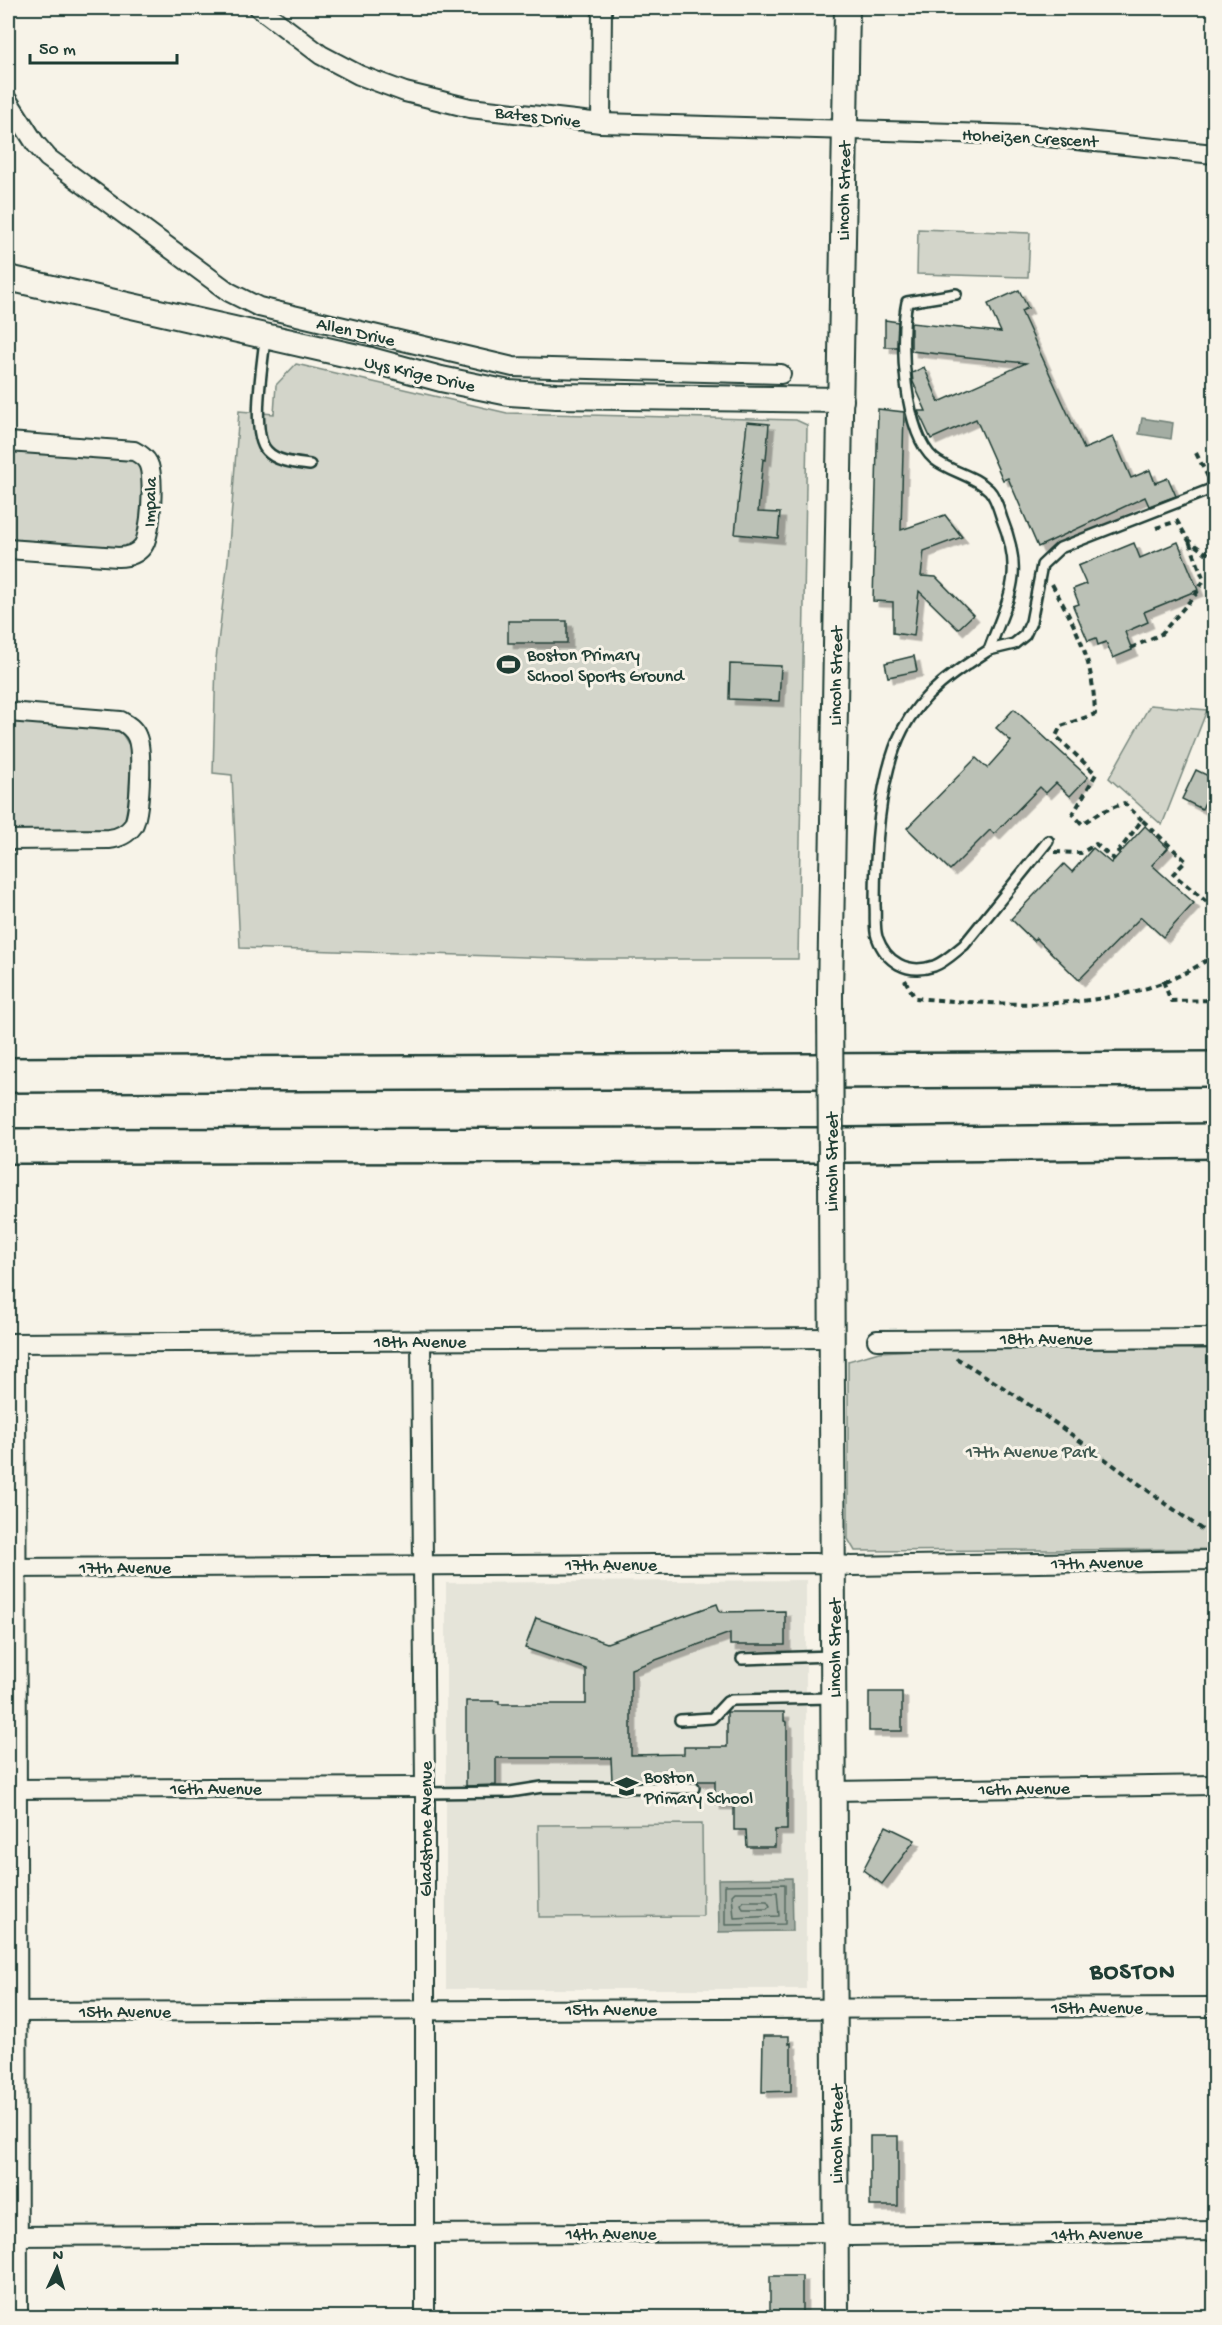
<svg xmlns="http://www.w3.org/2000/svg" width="1222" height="2325" font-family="'Gochi Hand',sans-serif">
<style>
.built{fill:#e5e4d9}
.green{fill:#d3d5ca;stroke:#79897f;stroke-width:1.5}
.water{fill:#a4ada3;stroke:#6f8077;stroke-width:1.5}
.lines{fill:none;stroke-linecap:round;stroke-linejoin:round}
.shore{stroke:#546a60;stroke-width:1.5}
.building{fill:#bbc1b6;stroke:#1f3d34;stroke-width:1.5;filter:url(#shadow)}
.service-casing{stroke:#1f3d34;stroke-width:14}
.minor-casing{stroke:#1f3d34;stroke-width:22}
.tertiary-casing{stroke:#1f3d34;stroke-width:28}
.motorway-casing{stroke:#1f3d34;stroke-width:38}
.path{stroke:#1f3d34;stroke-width:4;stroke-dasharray:6 4.5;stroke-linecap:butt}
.service{stroke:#f7f3e8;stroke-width:9}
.minor{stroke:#f7f3e8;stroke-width:18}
.tertiary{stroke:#f7f3e8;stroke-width:24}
.motorway{stroke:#f7f3e8;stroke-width:33}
.tertiary-bridge-casing{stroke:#1f3d34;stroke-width:28;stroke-linecap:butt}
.tertiary-bridge{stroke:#f7f3e8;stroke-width:24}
.labels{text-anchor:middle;stroke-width:6;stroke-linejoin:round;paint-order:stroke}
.street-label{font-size:18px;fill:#1f3d34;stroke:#f7f3e8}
.poi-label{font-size:18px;fill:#1f3d34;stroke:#f7f3e8;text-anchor:start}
.park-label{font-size:18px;fill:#435b52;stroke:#f7f3e8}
.district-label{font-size:24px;font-weight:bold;letter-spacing:1.5px;fill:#1f3d34;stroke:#f7f3e8}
</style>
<defs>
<filter id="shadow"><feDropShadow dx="5.5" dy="5.5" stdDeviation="0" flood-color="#0004"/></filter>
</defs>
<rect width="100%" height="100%" fill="#f7f3e8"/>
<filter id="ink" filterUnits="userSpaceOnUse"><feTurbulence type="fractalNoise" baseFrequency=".0167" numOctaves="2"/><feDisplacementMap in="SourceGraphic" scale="12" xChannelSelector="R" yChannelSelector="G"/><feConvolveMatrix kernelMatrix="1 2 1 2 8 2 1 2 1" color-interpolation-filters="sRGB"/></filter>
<g filter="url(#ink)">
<polygon class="built" points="806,1580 806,1989 446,1989 446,1583"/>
<g class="green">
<polygon points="918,229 1030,233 1028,277 917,274"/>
<polygon points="296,364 507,413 796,420 807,425 798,959 587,959 240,948 232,775 213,773 216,659 228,560 239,411 274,414 276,385"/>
<path d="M17,450L128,458C134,461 139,464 142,470C146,482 143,530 136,540C134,545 129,546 125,548L8,539V453Z"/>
<polygon points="1150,705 1207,710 1162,825 1109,778"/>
<polygon points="8,721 121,732 131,748 128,811 122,826 108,831 8,831"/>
<polygon points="937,1349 1214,1349 1214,1549 855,1551 848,1539 848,1361 879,1352"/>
<polygon points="702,1824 703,1916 539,1917 538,1825"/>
</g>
<g class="water">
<polygon points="1142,418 1173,423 1171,439 1139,434"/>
<polygon points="792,1878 793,1931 719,1932 718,1879"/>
</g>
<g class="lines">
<g class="shore">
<polygon points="785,1884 785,1924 725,1925 725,1885"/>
<polygon points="735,1892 777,1892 779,1916 734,1918 732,1895"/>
<polygon points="744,1901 767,1901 770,1906 767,1909 743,1909 741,1904"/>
</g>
</g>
<g class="building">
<polygon points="1019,290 1028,308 1021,311 1084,449 1113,437 1131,478 1150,470 1155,483 1168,478 1176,496 1149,506 1145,497 1038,547 1008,478 1003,480 976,419 931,439 918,411 926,411 913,382 912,373 924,367 939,402 1026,363 911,351 911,323 1001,332 988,304"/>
<polygon points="885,320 898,322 897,347 885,347"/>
<polygon points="878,409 904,412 901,530 945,515 962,537 924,551 921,576 936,577 973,615 958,629 919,591 914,636 893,633 893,602 873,601"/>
<polygon points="747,422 769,424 766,460 763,459 758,512 780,513 778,538 735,534"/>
<polygon points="1178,542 1198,590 1144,612 1148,622 1125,632 1132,650 1113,658 1106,642 1098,645 1096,638 1088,641 1073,606 1079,604 1073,589 1086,584 1078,566 1134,543 1140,558"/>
<rect x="508" y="621" width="59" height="22"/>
<polygon points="914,656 917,671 888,677 885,663"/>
<polygon points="730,664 781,666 779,701 729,699"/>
<polygon points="1014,709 1088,777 1070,796 1056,783 1046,793 1040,787 994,834 990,830 950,870 907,828 976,758 987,768 1011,741 996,728"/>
<polygon points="1196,770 1215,779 1202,809 1182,799"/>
<polygon points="1145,826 1168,848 1152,865 1194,903 1163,937 1141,917 1079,980 1036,938 1034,941 1011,919 1064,864 1072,872 1093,848 1111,863"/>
<polygon points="717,1604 720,1612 785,1611 785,1645 730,1645 730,1633 631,1669 631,1755 684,1754 684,1747 727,1747 727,1712 784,1712 784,1721 787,1722 787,1830 775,1830 775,1847 747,1847 746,1830 734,1830 734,1804 715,1804 715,1781 612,1781 611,1758 496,1758 496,1785 466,1786 466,1701 499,1701 499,1704 586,1704 586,1669 525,1648 536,1618 607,1643"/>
<rect x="869" y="1692" width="33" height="39"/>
<polygon points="886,1826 915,1840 882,1884 863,1870"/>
<polygon points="763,2036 789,2036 789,2044 791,2043 791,2091 762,2092"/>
<rect x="870" y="2136" width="28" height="70"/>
<rect x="770" y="2276" width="32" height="42"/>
</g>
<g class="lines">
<defs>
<g id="service">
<path d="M956,294L907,302C899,339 904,433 934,459C950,472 974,475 989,490C996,497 999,510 1002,519C1025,576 1009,595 989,650L1014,644L1025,635L1031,622L1042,565L1060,548L1214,488"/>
<path d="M265,338C263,363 250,434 267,451C277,462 296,463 310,465"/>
<path d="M989,650C956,671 922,693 903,729C879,775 875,854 875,905C876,915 874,927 877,937C886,962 907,975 934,966C945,962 955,952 964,945L1048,841"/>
<polyline points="742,1659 833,1656"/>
<polyline points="680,1720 712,1718 727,1702 732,1700 832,1698"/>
<polyline points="425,1793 510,1792 542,1787 694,1788"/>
</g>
<g id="minor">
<polyline points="259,8 321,55 359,75 405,92 470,108 601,123 1027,135 1214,154"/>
<polyline points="8,101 35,143 48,158 229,292 259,307 513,367 781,374"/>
<polyline points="601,123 602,8"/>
<path d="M8,442L134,451C140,454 145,457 148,463C155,476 151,535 143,546C137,554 128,557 118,557L8,549"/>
<path d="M8,712L121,721C128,725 134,729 137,737C143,751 140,814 133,826C127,834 119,838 109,839L8,840"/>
<polyline points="877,1340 1214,1338"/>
<polyline points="421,1341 425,1787 425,2318"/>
<polyline points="8,1343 832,1338"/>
<polyline points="16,1343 18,2318"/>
<polyline points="8,1568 815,1563 851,1566 1214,1560"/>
<polyline points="8,1789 425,1787"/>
<polyline points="833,1791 1214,1785"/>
<polyline points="8,2012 1214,2007"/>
<polyline points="8,2236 836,2232 850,2236 1214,2231"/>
</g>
<g id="tertiary">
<polyline points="8,278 371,360 441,379 509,393 557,396 841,400"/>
<polyline points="830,995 847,8"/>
<polyline points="831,1173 836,2318"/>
</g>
<g id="motorway">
<polyline points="8,1075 1214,1069"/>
<polyline points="8,1146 849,1145 1214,1141"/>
</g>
</defs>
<use href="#service" class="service-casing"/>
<use href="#minor" class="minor-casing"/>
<use href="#tertiary" class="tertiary-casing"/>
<use href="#motorway" class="motorway-casing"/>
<g class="path">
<polyline points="1196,453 1208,477"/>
<polyline points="1156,528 1177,521 1189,541 1206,553 1214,546"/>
<path d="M1052,584C1078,632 1093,658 1095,714L1061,726L1056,736L1096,774L1073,814L1082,824L1099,813L1124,803L1142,820"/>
<polyline points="1131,648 1161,634 1196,594 1204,580 1189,541"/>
<polyline points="1055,852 1081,853 1096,844 1113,859 1142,820 1186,861 1173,874 1214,908"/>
<path d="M905,980L915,998C1010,1006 1133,1015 1214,955"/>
<polyline points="1163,981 1171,1001 1214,1000"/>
<path d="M956,1358C1047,1412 1128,1478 1214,1538"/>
</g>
<use href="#service" class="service"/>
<use href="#minor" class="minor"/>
<use href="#tertiary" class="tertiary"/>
<use href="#motorway" class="motorway"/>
<defs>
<polyline id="tertiary-bridge" points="830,995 831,1173"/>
</defs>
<use href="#tertiary-bridge" class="tertiary-bridge-casing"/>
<use href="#tertiary-bridge" class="tertiary-bridge"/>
</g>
</g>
<defs>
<symbol id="stadium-bare" viewBox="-9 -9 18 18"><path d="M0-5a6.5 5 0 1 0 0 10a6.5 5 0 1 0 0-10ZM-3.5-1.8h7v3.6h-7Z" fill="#1f3d34" stroke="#f7f3e8" stroke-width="2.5" paint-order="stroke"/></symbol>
<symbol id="school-bare" viewBox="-9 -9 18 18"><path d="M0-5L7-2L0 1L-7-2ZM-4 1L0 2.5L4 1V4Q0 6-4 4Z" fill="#1f3d34" stroke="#f7f3e8" stroke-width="2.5" paint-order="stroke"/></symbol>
</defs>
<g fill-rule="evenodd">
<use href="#stadium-bare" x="492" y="648" width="33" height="33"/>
<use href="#school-bare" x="610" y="1770" width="33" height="33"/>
</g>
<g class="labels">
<g class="street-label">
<text transform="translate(538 116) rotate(7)" y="6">Bates Drive</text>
<text transform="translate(1030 137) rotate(3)" y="6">Hoheizen Crescent</text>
<text transform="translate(843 191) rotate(-89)" y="6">Lincoln Street</text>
<text transform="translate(356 331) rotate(13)" y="6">Allen Drive</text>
<text transform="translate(420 373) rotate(13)" y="6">Uys Krige Drive</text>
<text transform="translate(149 502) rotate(-88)" y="6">Impala</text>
<text transform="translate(835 676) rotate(-89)" y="6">Lincoln Street</text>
<text transform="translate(831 1162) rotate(-90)" y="6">Lincoln Street</text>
<text x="1046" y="1344">18th Avenue</text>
<text x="420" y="1347">18th Avenue</text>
<text transform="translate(1097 1562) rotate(-1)" y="6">17th Avenue</text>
<text x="611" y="1570">17th Avenue</text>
<text x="125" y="1573">17th Avenue</text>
<text transform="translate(834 1648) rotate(-90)" y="6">Lincoln Street</text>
<text x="216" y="1794">16th Avenue</text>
<text transform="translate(1024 1788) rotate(-1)" y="6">16th Avenue</text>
<text transform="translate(425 1829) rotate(-90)" y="6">Gladstone Avenue</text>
<text x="1097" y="2013">15th Avenue</text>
<text x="611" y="2015">15th Avenue</text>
<text x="125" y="2017">15th Avenue</text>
<text transform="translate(836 2134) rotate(-90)" y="6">Lincoln Street</text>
<text x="611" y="2239">14th Avenue</text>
<text transform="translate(1097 2233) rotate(-1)" y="6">14th Avenue</text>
</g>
<g class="poi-label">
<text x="527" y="660">Boston Primary<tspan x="527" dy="21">School Sports Ground</tspan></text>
<text x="644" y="1782">Boston<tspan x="644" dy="21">Primary School</tspan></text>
</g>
<g class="park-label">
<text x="1031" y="1457">17th Avenue Park</text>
</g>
<g class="district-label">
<text x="1133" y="1978">BOSTON</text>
</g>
</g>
<rect width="1222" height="2325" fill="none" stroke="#f7f3e8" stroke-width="30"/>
<rect x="15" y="15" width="1192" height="2295" fill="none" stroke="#1f3d34" stroke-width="2" filter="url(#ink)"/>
<g transform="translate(57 2268) rotate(4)" stroke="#f7f3e8" stroke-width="4.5" paint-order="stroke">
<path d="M0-4.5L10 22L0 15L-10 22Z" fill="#1f3d34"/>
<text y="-9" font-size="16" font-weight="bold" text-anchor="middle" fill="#1f3d34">N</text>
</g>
<path d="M30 54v9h147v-9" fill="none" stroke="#1f3d34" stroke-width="3"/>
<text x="39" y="54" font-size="18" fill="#1f3d34" stroke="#f7f3e8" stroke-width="4.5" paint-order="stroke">50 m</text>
</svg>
